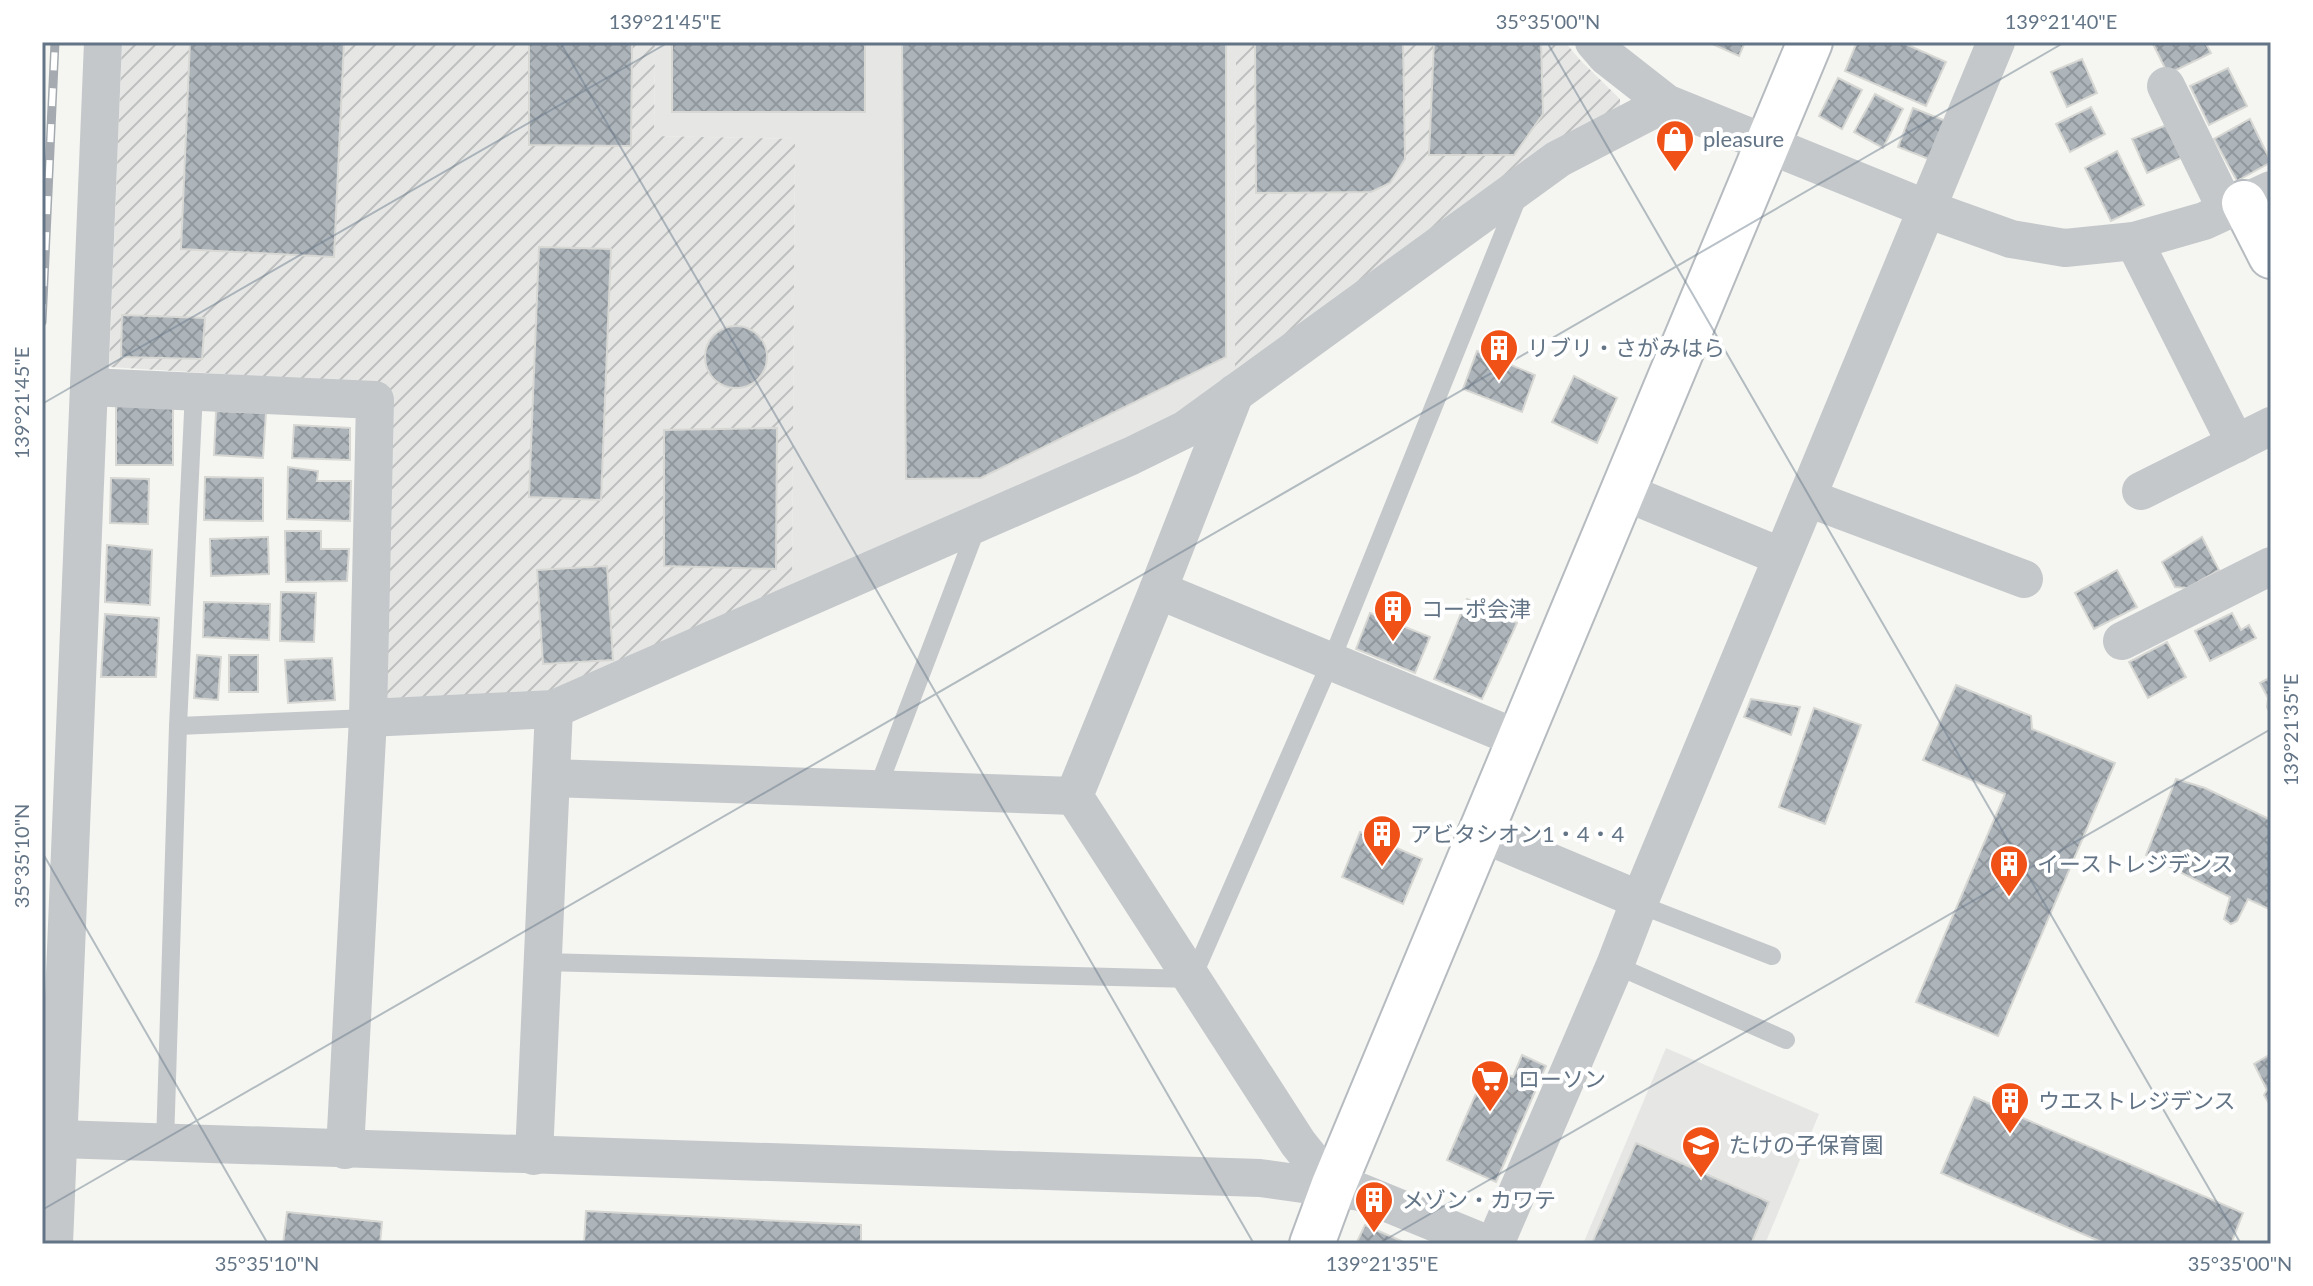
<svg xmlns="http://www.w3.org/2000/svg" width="2313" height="1286" font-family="Lato,'Noto Sans JP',sans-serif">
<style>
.built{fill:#e6e7e5}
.industrial{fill:url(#industrial-furrows)}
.building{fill:url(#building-cross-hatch);stroke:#d7d7d4;stroke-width:2}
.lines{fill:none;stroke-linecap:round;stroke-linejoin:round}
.secondary-casing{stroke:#b6bbc0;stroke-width:48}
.lane{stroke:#c4c8cb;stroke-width:18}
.street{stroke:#c4c8cb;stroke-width:38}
.secondary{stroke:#fff;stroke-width:44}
.rail-casing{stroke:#a4aab0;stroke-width:9}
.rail{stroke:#fff;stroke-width:6;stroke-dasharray:18;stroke-linecap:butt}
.ticks{fill:none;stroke:#627485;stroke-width:2;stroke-opacity:0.45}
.labels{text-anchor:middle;stroke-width:8;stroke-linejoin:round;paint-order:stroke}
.poi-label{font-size:22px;fill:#627485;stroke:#fff;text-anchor:start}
.neatline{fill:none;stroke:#627485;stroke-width:3}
.ticks-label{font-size:20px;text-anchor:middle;fill:#627485}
</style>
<defs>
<pattern id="industrial-furrows" width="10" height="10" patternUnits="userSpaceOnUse" patternTransform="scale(2)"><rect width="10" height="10" fill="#e6e7e5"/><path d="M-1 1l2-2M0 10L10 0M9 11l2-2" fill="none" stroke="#bec0bf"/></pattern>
<pattern id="building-cross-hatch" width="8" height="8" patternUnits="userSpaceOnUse" patternTransform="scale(2)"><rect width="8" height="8" fill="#adb4ba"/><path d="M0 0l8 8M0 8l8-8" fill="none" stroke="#90979d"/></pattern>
</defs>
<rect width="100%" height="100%" fill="#f5f6f1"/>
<g class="built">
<polygon points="655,42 1236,42 1235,373 1179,416 792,585 795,139 654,136"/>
<polygon points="1666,1048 1819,1114 1765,1244 1583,1244"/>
</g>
<g class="industrial">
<polygon points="122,42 655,42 654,136 795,139 792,585 559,693 386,703 385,384 109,367"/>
<polygon points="1236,42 1565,42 1580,60 1620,99 1620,112 1235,373"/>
</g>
<g class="building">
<polygon points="190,42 344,42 334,257 181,249"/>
<polygon points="529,42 632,42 631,146 529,145"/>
<rect x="672" y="42" width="193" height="70"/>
<polygon points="902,42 1226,42 1226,357 981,478 906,479"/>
<polygon points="1255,42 1403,42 1405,159 1390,183 1371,192 1256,193"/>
<polygon points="1434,42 1541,42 1543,114 1514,155 1429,155"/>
<polygon points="1708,42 1745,42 1739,56"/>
<polygon points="1857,42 1901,42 1946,62 1926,106 1845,71"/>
<polygon points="2152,42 2205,42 2211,53 2168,74"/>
<polygon points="2082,59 2097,93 2067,107 2051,72"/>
<polygon points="2228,68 2247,106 2209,125 2190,86"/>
<polygon points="1838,78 1862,90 1842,129 1819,116"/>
<polygon points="1875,94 1903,109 1883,148 1854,132"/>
<polygon points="2091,107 2105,134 2070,152 2056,124"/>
<polygon points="1913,108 1946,121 1931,160 1898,147"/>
<polygon points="2250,119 2271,162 2237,181 2214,139"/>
<polygon points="2169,124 2183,157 2147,173 2132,139"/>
<polygon points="2117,151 2144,205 2111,221 2085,168"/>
<polygon points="539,247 611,249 601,500 529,497"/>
<polygon points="122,315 205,318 202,359 121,357"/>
<circle cx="736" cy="357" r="31"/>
<polygon points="1477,351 1535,375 1522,412 1463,389"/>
<polygon points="1574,376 1617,398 1597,443 1552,422"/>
<rect x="116" y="402" width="57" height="63"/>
<polygon points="216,411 266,413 263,458 214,455"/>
<polygon points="294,425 350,428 350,460 292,458"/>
<polygon points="777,428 776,569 664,566 664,430"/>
<polygon points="288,467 318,471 317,481 351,481 350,521 287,519"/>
<polygon points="205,477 263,478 263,521 204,520"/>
<polygon points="111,478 149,479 148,524 110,523"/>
<polygon points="285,531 321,531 321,549 349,549 347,581 286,582"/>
<polygon points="268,537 269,574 211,576 210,539"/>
<polygon points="2202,537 2219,570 2187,588 2175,587 2162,562"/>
<polygon points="107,545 152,550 150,605 105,602"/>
<polygon points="607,566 613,660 543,664 537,570"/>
<polygon points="2117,570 2137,607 2094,629 2075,593"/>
<polygon points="281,592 316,593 314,642 280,641"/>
<polygon points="1467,599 1517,623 1482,699 1434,679"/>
<polygon points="204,602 270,604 269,640 203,637"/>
<polygon points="1370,613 1430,637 1415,673 1356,649"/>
<polygon points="2232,613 2241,630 2249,625 2256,638 2210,661 2195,631"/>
<polygon points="105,614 159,618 156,677 101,677"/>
<polygon points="2167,642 2186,677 2148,698 2129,662"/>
<polygon points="197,655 221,657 218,700 194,698"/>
<rect x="229" y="655" width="29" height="37"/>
<polygon points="332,658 335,700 288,703 285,660"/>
<polygon points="2271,677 2271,715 2267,707 2268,698 2260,683"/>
<polygon points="1956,685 2031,716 2032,729 2115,763 1998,1036 1916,1002 2005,794 1923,760"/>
<polygon points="1751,699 1800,707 1791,735 1744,717"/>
<polygon points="1814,708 1861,725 1825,824 1779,807"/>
<polygon points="2176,779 2205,788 2271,820 2271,910 2248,899 2237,921 2231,924 2224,919 2230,897 2146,855"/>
<polygon points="1360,832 1422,859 1403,904 1342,877"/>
<polygon points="2271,1054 2271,1107 2264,1095 2267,1090 2254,1064"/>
<polygon points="1522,1055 1546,1066 1496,1182 1447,1160 1488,1066 1513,1077"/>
<polygon points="1974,1097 2243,1213 2231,1244 2106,1244 1941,1173"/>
<polygon points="1636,1143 1769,1202 1751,1244 1592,1243"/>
<polygon points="586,1211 861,1225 861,1244 584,1244"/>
<polygon points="287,1212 382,1222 380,1244 283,1244"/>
<polygon points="1365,1225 1408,1244 1356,1244"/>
</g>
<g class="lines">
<defs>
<g id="secondary">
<polyline points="2244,203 2271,256"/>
<path d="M1312,1244L1333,1187C1495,807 1651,424 1810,42"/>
</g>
</defs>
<use href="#secondary" class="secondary-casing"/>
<g class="lane">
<polyline points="178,726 368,718"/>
<polyline points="877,790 977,527"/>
<polyline points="1638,904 1772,956"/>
<polyline points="543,962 1192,979 1331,661 1518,197"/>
<polyline points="1615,965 1786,1040"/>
<polyline points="165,1144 178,726 194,392"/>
</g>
<g class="street">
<polyline points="1594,42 1606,56 1666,103 1927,209 2011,239 2065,248 2134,241 2204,221 2271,190"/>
<polyline points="2166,86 2227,211"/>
<polyline points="2134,241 2236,444"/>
<polyline points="89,387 375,400 368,718 345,1150"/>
<polyline points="1235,393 1158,590 1074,796 1298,1143 1333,1187"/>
<polyline points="1622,491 1782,557"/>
<polyline points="2141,491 2271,426"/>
<polyline points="1808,498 2024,579"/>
<polyline points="1158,590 1521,740"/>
<polyline points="2122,641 2271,566"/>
<polyline points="368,718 554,709 1131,456 1186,429 1558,159 1666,103"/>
<polyline points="551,778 1074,796"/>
<polyline points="1483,834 1640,900"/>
<polyline points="59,1139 1260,1178 1360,1192 1487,1244"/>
<polyline points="534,1156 554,709"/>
<polyline points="54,1244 103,42"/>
<polyline points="1495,1244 1615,965 1640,900 1996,42"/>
</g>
<use href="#secondary" class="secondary"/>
<defs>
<polyline id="rail" points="42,322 55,42"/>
</defs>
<use href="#rail" class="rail-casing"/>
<use href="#rail" class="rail"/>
</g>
<path class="ticks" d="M560,42L1254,1244M1547,42L2241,1244M42,404L669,42M42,852L268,1244M42,1210L2065,42M1378,1244L2271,729"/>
<defs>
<symbol id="shop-pin" viewBox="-11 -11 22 30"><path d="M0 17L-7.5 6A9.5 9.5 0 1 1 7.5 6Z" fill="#f05117" stroke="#fff"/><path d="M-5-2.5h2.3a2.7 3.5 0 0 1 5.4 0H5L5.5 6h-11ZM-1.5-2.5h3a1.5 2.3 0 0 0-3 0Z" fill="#fff"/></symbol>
<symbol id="building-pin" viewBox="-11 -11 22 30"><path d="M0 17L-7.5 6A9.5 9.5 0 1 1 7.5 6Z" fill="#f05117" stroke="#fff"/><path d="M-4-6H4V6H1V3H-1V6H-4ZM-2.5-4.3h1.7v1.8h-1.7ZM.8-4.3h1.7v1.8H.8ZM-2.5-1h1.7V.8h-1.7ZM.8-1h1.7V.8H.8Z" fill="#fff"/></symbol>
<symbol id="supermarket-pin" viewBox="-11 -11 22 30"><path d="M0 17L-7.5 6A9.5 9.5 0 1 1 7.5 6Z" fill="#f05117" stroke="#fff"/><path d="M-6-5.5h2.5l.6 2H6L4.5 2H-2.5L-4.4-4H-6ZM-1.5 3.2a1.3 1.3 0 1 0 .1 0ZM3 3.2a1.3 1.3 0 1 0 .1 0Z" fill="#fff"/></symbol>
<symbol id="school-pin" viewBox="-11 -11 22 30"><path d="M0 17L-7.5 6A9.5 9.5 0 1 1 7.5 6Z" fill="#f05117" stroke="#fff"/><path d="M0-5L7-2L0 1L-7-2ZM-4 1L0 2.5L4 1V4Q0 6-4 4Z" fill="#fff"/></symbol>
</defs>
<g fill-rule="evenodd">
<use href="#shop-pin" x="1653" y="117" width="44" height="60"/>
<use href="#building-pin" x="1477" y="326" width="44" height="60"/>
<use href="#building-pin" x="1371" y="587" width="44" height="60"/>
<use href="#building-pin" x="1360" y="812" width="44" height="60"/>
<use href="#building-pin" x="1987" y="842" width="44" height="60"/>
<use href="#supermarket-pin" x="1468" y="1057" width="44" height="60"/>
<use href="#building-pin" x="1988" y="1079" width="44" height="60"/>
<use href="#school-pin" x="1679" y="1123" width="44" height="60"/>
<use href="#building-pin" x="1352" y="1178" width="44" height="60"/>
</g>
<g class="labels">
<g class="poi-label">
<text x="1703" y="147">pleasure</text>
<text x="1527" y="356">リブリ・さがみはら</text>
<text x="1421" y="617">コーポ会津</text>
<text x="1410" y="842">アビタシオン1・4・4</text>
<text x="2037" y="872">イーストレジデンス</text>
<text x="1518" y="1087">ローソン</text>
<text x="2038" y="1109">ウエストレジデンス</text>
<text x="1729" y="1153">たけの子保育園</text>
<text x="1402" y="1208">メゾン・カワテ</text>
</g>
</g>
<rect width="2313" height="1286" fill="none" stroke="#ffffff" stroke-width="88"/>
<rect x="44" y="44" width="2225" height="1198" class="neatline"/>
<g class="ticks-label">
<text x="665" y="29">139°21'45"E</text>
<text x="1548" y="29">35°35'00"N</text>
<text x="2061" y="29">139°21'40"E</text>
<text transform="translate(22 403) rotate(-90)" y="7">139°21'45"E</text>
<text transform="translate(2291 730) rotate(-90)" y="7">139°21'35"E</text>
<text transform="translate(22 856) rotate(-90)" y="7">35°35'10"N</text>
<text x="267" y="1271">35°35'10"N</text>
<text x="1382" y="1271">139°21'35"E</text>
<text x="2240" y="1271">35°35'00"N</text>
</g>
</svg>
